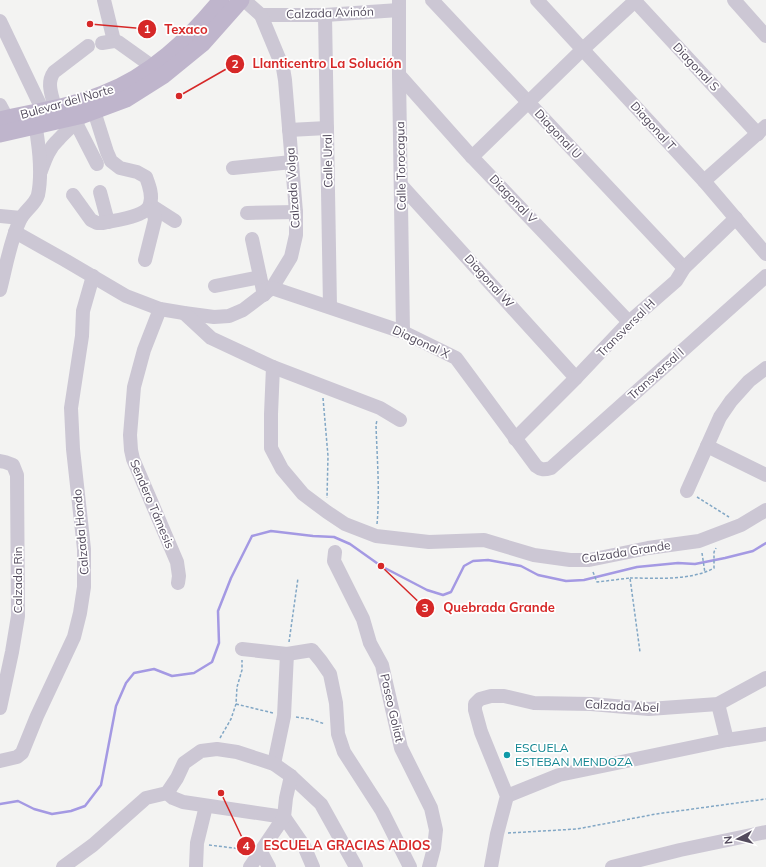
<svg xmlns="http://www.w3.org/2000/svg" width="766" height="867" font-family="Mulish,sans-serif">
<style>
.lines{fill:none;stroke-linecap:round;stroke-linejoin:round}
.stream{stroke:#a499e3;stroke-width:2.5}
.path{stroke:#82a7c5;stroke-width:1.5;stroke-dasharray:3 2;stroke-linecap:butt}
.minor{stroke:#ccc7d4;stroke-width:14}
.major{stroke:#bfb5cc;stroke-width:17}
.culture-dot{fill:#0f9aa8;stroke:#fff;stroke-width:1.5}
.labels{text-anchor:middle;stroke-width:3.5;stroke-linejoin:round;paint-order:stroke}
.street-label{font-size:12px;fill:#534b5d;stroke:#fff}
.culture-label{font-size:12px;fill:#0d838f;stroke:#fff;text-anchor:start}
.leader{fill:none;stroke:#d62828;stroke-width:1.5}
.callout-dot{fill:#d62828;stroke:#fff;stroke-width:1.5}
.mark-label{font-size:12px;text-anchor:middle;font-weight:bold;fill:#fff}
.callout-label{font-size:13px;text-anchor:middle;font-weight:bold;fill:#d62828;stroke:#fff;stroke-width:3.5;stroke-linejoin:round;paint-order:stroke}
</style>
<rect width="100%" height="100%" fill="#f3f3f2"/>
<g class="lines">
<polyline class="stream" points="0,804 18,801 34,809 52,814 71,811 85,806 101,785 116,706 126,683 134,673 154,669 172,676 194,673 212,662 219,643 218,611 231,578 252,536 271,531 313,536 334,537 350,544 381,566 427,590 443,595 451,592 464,566 473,561 488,560 521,566 538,575 566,581 584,580 637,567 678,563 695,564 725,558 753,551 766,543"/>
<g class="path">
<polyline points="323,398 328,456 327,498"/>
<polyline points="697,497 729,517"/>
<path d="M377,524C380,491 377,458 376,425L377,420"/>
<polyline points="702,553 705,573"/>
<polyline points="593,572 597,582 630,578 640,652"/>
<path d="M630,578C656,578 691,581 714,568V552L716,548"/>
<polyline points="289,642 298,578"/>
<polyline points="236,704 273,713"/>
<polyline points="296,717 310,719 325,724"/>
<polyline points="220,738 231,719 236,704 237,687 242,670 242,660"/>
<polyline points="508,833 577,829 656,814 766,799"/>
<polyline points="209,845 249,850"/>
</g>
<g class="minor">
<polyline points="104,0 114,41"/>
<polyline points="399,0 399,75 403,332"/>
<polyline points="432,0 684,268"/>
<polyline points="537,0 704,181 766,254"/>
<polyline points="634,0 758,134"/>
<polyline points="734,0 766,36"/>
<polyline points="261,15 325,15 399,10"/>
<polyline points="325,15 330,307"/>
<polyline points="0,21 43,111"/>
<polyline points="102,43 114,41 118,42 153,67"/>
<polyline points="399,75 472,157 629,322"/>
<polyline points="0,105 7,118 10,127"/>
<path d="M55,108C52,95 46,83 54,72L88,46"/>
<polyline points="76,123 97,164"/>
<polyline points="289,130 327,128"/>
<polyline points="472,157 583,49 636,0"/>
<polyline points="233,168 292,162"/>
<path d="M41,171C45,160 49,148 58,140C66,131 75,124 83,115"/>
<polyline points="704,181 766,126"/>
<polyline points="401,185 576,378"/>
<polyline points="100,192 108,222"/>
<path d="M73,195L91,220L97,223H103C115,220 147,217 150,204C153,195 149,185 146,177L137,172L120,168L111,161L107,152L94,111"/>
<polyline points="150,205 175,221"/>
<polyline points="247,213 296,212"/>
<polyline points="0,216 21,218"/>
<polyline points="15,232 63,259 126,296 160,309 184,313 214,317 229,316 243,310 272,288 291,257 296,235 296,212 285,80 283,68 261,15 244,0"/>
<polyline points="252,239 264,295"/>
<polyline points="145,260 155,220 154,214 148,209"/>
<polyline points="215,286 260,277"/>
<path d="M272,288L403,332L456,358L536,466C541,470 544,470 551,468L766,276"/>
<path d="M0,290C6,267 10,241 20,220C25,210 35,205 38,195C43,171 38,140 34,116"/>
<polyline points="160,309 144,350 134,387 130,435 131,450 133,459 177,562 179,576 178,583"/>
<polyline points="184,313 211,338 273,367 380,408 400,420"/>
<polyline points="273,367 271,414 271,448 282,469 303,494 327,512 345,524 376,536 429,542 484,540 534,555 570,560 589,560 648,548 699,541 741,525 766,510"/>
<polyline points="515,439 576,378 629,322 676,281 684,268 736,218"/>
<polyline points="707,446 766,475"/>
<polyline points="0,461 5,462 13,465 17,475 18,616 12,652 0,708"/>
<polyline points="687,491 720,417 731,401 749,381 766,368"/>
<polyline points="335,552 334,561 363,619 370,643 382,665 401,748 431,808 436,830 434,848 429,867"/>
<polyline points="242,649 287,654 312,650 321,661 330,674 336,703 338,734 344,752 382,811 410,867"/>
<polyline points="718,704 727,740"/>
<polyline points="0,761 17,757 22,753 37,716 74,637 80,613 84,587 84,549 73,449 71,408 82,336 83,311 93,276"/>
<polyline points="274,764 284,716 287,654"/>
<polyline points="167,793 177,778 184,763 201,751 217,749 237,752 274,764 291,776 321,804 356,867"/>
<polyline points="507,796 559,775 727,740 766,734"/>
<polyline points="261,852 269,867"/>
<polyline points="63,867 93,845 146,798 167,793 173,798 183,802 284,817 304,846 313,867"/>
<polyline points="196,867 197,843 206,806"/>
<polyline points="250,867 284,817 286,798 291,776"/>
<polyline points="491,867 497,834 507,796 481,732 475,710 475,704 480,699 491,696 504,696 534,703 591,704 649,709 718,704 766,678"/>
<polyline points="612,867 680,850 766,832"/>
</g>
<g class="major">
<path d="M0,120C34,112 70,107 103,94C151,76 189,39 221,0"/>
<polyline points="0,134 83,115 126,99 164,75 202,44 241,0"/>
</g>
</g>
<circle class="culture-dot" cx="507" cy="755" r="4"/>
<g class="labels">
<g class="street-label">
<text transform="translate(330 13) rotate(-2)" y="4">Calzada Avinón</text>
<text transform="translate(696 67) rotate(47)" y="4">Diagonal S</text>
<text transform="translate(67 102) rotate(-16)" y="4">Bulevar del Norte</text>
<text transform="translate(653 126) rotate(48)" y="4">Diagonal T</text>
<text transform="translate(558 134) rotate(47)" y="4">Diagonal U</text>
<text transform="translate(328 161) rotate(-91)" y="4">Calle Ural</text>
<text transform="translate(401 166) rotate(-91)" y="4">Calle Torocagua</text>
<text transform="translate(293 188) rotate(-94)" y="4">Calzada Volga</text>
<text transform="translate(513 199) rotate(46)" y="4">Diagonal V</text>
<text transform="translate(489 281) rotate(48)" y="4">Diagonal W</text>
<text transform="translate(626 328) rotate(-45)" y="4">Transversal H</text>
<text transform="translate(421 342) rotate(25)" y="4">Diagonal X</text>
<text transform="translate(656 374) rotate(-42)" y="4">Transversal I</text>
<text transform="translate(152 504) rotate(67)" y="4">Sendero Támesis</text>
<text transform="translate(81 532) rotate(-95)" y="4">Calzada Hondo</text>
<text transform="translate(626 552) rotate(-9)" y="4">Calzada Grande</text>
<text transform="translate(18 580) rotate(-90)" y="4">Calzada Rin</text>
<text transform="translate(622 706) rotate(3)" y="4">Calzada Abel</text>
<text transform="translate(392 708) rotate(77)" y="4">Paseo Goliat</text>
</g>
<g class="culture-label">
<text x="515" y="752">ESCUELA<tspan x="515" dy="14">ESTEBAN MENDOZA</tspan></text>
</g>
</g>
<path class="leader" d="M90 24L147 29M179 96L235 64M381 566L425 608M221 793L246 846"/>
<g class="callout-dot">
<circle cx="90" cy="24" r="4"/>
<circle cx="179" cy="96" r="4"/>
<circle cx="381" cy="566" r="4"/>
<circle cx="221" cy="793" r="4"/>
<circle cx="147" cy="29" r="10"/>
<circle cx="235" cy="64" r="10"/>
<circle cx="425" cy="608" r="10"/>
<circle cx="246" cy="846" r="10"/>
</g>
<g class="mark-label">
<text x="147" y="33">1</text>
<text x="235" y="68">2</text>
<text x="425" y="612">3</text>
<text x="246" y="850">4</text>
</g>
<g class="callout-label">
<text x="186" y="34">Texaco</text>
<text x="327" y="68">Llanticentro La Solución</text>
<text x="499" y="612">Quebrada Grande</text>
<text x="347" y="850">ESCUELA GRACIAS ADIOS</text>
</g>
<g transform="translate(738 839) rotate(263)" stroke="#ffffff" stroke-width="3" paint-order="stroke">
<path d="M0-3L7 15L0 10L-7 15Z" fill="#534b5d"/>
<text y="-6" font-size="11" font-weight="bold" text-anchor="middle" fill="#534b5d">N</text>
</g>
</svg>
